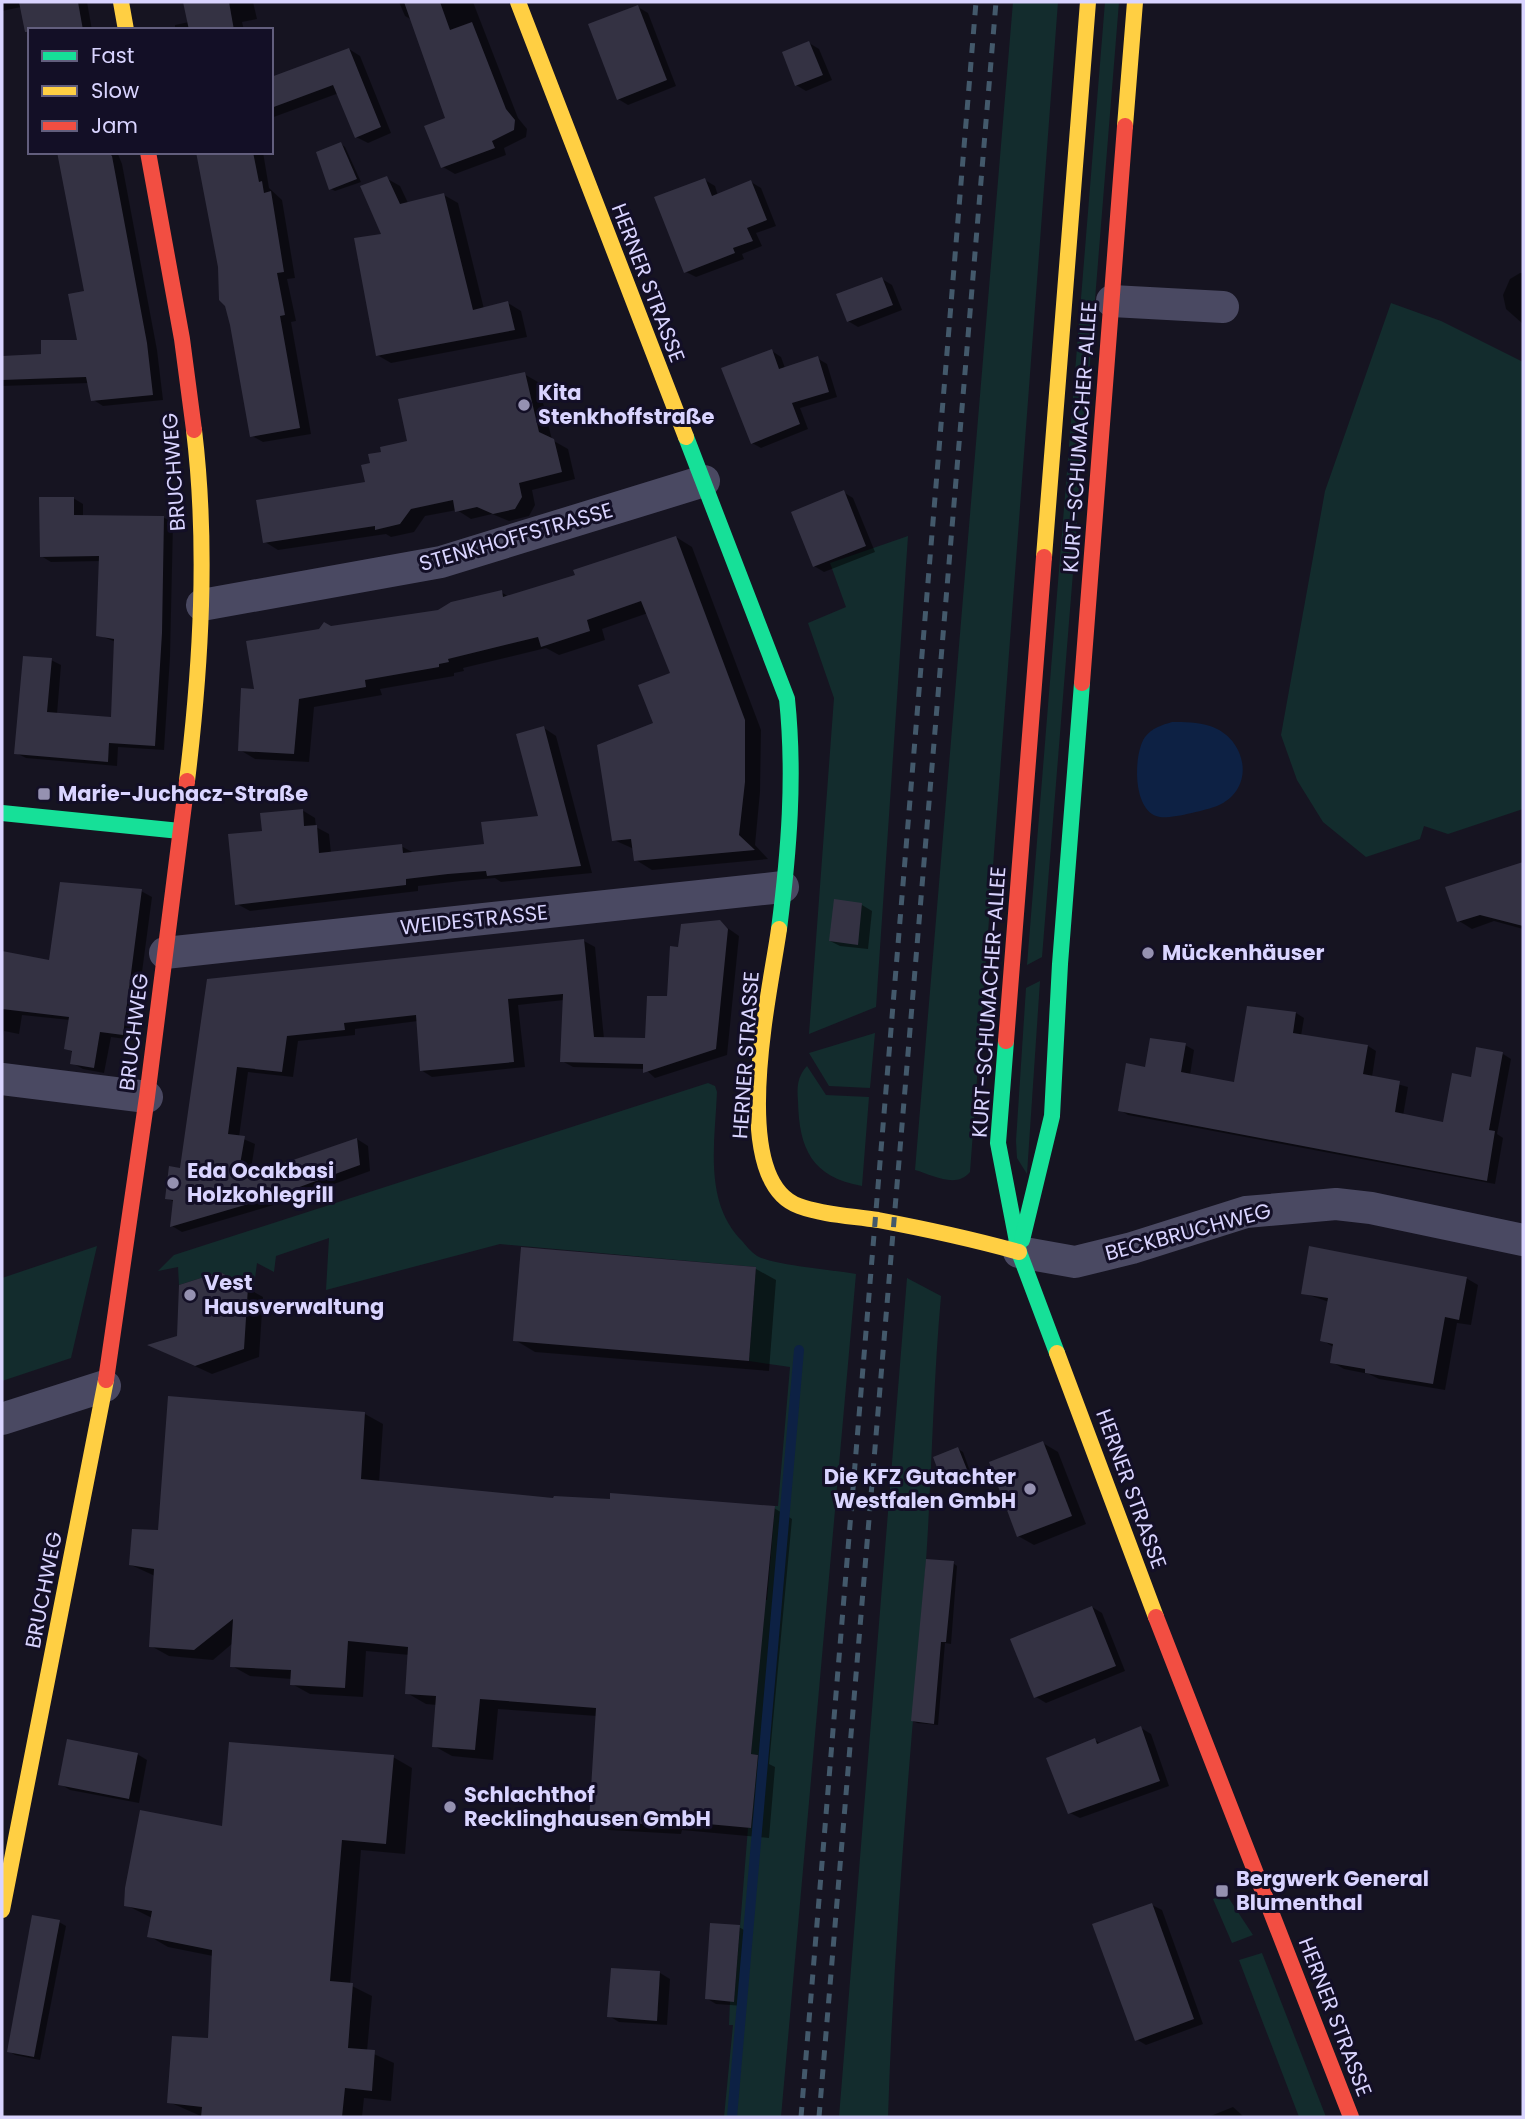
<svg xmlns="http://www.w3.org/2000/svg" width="1525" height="2119" font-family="Poppins,sans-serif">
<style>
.green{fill:#132c2d}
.water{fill:#0d2144}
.shadow{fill:#0007}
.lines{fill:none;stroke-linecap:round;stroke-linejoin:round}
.stream{stroke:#0d2144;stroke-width:10}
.building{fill:#343243}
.street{stroke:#4a4962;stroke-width:32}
.fast{stroke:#16e098;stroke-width:16}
.slow{stroke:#ffcf43;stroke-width:16}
.jam{stroke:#f24e42;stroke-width:16}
.rail{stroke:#43596b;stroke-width:5;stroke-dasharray:10 9;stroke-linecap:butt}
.poi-dot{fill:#9591b1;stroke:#130f26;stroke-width:2.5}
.labels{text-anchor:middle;stroke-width:6;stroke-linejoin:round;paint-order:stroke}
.street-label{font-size:21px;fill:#d9d4ff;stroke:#130f26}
.poi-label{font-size:21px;font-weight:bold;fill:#d9d4ff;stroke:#130f26;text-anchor:start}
</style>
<rect width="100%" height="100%" fill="#161421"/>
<g class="green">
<path d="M1013,2H1058L970,1172C956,1189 933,1175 915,1170Z"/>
<polygon points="1105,2 1119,2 1042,957 1027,965"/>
<polygon points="1391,303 1441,321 1523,362 1523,809 1448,834 1424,826 1420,839 1366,857 1323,822 1297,780 1281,735 1325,491"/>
<polygon points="908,536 876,1007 809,1034 834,698 808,623 846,607 830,563"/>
<polygon points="1040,981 1027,1174 1017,1158 1016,1141 1026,988"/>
<polygon points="875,1033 870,1088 829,1086 809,1053"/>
<path d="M807,1066L826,1095L869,1097L862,1186C812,1177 799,1149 798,1101C797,1087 797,1077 807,1066Z"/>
<path d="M708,1083L715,1086L717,1092C715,1142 703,1203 743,1242C747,1247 753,1254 759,1257C777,1265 833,1270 856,1274L781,2117H724L733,2025H729L730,2001H734L748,1828H751L758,1755L751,1754L762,1634V1600H767L775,1506H778L790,1367L749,1361L756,1267L500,1244L326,1290L329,1238L276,1256L274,1272L257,1263L254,1286L248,1287L220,1272L179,1285L178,1267L158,1271L174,1255Z"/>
<polygon points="97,1246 71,1358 2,1381 2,1278"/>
<path d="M907,1278L941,1296C933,1384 932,1473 926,1561C911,1746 894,1931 888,2117H839Z"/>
<polygon points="1226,1894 1253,1935 1232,1943 1213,1899"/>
<polygon points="1262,1953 1326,2117 1299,2117 1239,1960"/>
</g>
<path class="water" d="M1172,722C1184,722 1198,722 1210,726C1247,738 1257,789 1217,806C1206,810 1171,819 1160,817C1132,813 1133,754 1145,737C1152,728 1162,725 1172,722Z"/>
<g class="shadow">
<polygon points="2,2 87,2 92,30 30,30 30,33 26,31 21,7 2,11"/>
<polygon points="185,2 253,2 257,19 242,22 244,30 175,30 175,25 189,22"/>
<polygon points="399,2 473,2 518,118 527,129 526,137 504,148 506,155 455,174 443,167 447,119 412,20 405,16"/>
<polygon points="638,7 648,13 676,86 628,105 618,99"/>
<polygon points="809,43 819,49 832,80 806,91 796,85"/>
<polygon points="349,49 360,56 391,133 368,143 356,137 339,93 271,118 271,79"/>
<polygon points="341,144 345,147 361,182 335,191 331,189"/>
<polygon points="58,152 117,152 122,164 157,350 163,400 103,406 92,399 89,383 2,386 2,357 43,356 79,342 87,293"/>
<polygon points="198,152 263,152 269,188 282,200 295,278 287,279 296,321 291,322 311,434 263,442 252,436"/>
<polygon points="386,178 400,186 408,203 444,195 458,203 484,309 508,303 521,311 527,337 391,363 377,355"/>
<polygon points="705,180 715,186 718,196 751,182 761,188 776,226 756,233 762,246 742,254 744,259 696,277 686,272"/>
<polygon points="1520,273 1523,273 1523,324 1506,309 1503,295 1510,279"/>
<polygon points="882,279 892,285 902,310 858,327 848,321"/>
<polygon points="772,351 781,357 785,368 817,358 827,364 837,397 800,408 808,429 761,448 752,443"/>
<polygon points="524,374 538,382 552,440 568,449 575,479 532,490 535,505 529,516 509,521 492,514 471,519 457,510 425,516 414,532 391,537 386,534 278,550 265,542 367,484 372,464"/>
<polygon points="843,492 853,498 875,552 824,572 814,566"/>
<polygon points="73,498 83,504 83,516 163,517 173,523 170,657 164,750 118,747 117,766 26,758 16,753 51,660 61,665 57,714 113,719 116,642 98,635 101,561 51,562 41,556"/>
<polygon points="676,537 692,547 761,730 760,792 755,845 768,859 652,870 636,860 634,849 614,840 672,674 648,613 602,629 605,640 559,655 546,648 463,668 464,671 454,673 454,676 380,689 382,695 314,707 309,762 255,759 240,750 256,691 331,628 438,612 501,592 509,597 577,576"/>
<polygon points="544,728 556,736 592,873 501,882 495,878 461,881 418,886 418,891 250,911 237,904 264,833 302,810 315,818 316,827 329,834 331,853 401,846 414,853 485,845 540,818"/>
<polygon points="1523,864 1523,929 1494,921 1472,929 1459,921 1448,888"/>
<polygon points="141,891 152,897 133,1040 111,1037 104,1073 83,1069 72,1063 74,1053 65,1048 70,1020 22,1015 19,1034 4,1031 2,1041 2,953 51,962"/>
<polygon points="862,905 872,911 868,949 840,946 830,941"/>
<polygon points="719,922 739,936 727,1055 655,1078 645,1069 573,1067 562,1061 564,1000 518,1005 525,1067 432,1077 421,1070 418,1021 355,1029 355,1035 298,1041 293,1077 248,1072 239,1137 255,1144 250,1175 357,1139 368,1146 370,1171 284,1202 182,1232 172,1226 175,1202 166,1198 181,1170 208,981 584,941 595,947 604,1039 646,1040 668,997 680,948"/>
<polygon points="1249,1008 1296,1013 1304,1018 1301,1036 1368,1046 1376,1051 1372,1077 1408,1087 1403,1116 1444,1124 1472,1079 1503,1054 1511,1059 1497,1134 1503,1138 1495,1184 1128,1115 1120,1110 1147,1069 1185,1045 1194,1050 1190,1075 1235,1084"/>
<polygon points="756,1269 776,1280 769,1371 535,1352 515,1340"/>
<polygon points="1466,1278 1478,1285 1471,1325 1457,1323 1445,1390 1379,1379 1369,1374 1344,1369 1332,1362 1335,1348 1322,1340 1329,1302 1303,1293"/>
<polygon points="247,1288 263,1297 259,1357 212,1374 151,1346 178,1337"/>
<polygon points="365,1414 383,1424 379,1483 555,1500 774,1508 792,1519 769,1764 775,1767 769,1838 682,1830 681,1834 609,1830 591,1820 597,1716 498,1709 493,1760 452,1756 434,1746 437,1705 426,1704 407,1693 410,1655 366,1651 363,1697 310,1694 292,1684 292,1679 250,1676 232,1666 233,1643 213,1660 169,1656 151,1646 155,1576 131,1565 160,1532"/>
<polygon points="1043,1443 1058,1452 1086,1524 1034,1545 1018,1536"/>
<polygon points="958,1449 963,1452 971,1474 948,1482 943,1480"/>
<polygon points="953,1563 957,1566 951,1644 945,1643 938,1725 917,1723 913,1721"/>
<polygon points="1092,1607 1102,1613 1125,1671 1046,1703 1036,1697"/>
<polygon points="1141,1728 1151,1734 1169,1786 1080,1818 1070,1813 1095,1740 1101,1744"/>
<polygon points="137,1754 147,1760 139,1803 70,1790 60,1784"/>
<polygon points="393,1757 412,1768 405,1854 361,1850 350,1985 372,1996 367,2051 394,2063 391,2101 364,2098 362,2117 203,2117 169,2102 210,2040 213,1956 168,1947 149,1936 152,1918 126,1905 224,1828"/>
<polygon points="1152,1905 1162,1910 1203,2024 1146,2045 1136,2039"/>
<polygon points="59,1922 66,1926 40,2060 15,2055 9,2051"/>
<polygon points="739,1927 749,1933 744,2006 716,2004 706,1998"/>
<polygon points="613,1970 660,1973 670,1979 667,2025 619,2022 609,2016"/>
<polygon points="1233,2107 1244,2117 1208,2117"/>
</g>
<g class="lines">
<polyline class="stream" points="732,2117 799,1350"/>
</g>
<g class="building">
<polygon points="19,2 78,2 83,30 25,32"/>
<polygon points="183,2 229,2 234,30 189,30"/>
<polygon points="404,2 440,2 450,30 472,22 506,109 515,120 514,130 492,141 495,148 441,168 424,126 445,118"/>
<polygon points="638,5 667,80 617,100 588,24"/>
<polygon points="809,41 823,75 795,86 782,52"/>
<polygon points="349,48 381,127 355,138 333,85 271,108 271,77"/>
<polygon points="341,142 357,179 329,190 316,152"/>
<polygon points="57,152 108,152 112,156 147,343 153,395 91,401 86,377 2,380 2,356 41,354 41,340 77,340 68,294 84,291"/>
<polygon points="196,152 253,152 259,182 262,181 264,193 271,191 284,272 277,273 285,315 280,316 300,428 250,437 230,325 225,306 219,300 218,267"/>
<polygon points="387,176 400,204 444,193 473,310 508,301 515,330 376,356 354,238 381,234 360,186"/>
<polygon points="705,178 712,196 751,180 767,220 747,228 753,241 733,248 735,253 684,273 654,197"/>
<polygon points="882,277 893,305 847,322 836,294"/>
<polygon points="772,349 779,369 818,356 829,392 792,403 800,424 751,444 721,368"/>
<polygon points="525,372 539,432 554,439 562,472 519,483 522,497 515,509 493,514 477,507 455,512 453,500 411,509 400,524 375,530 375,526 263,543 256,500 365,482 361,465 370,463 368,454 381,452 380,447 407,441 398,399"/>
<polygon points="844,490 866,546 813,567 791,512"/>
<polygon points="39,497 74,497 74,515 164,516 162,633 155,746 109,743 108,762 14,754 23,656 52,658 47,712 111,717 114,639 96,636 99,556 40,557"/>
<polygon points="676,536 745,720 745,782 739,835 755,850 634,861 631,839 612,841 597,745 653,723 638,685 670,673 641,601 587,620 590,631 541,647 538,637 448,659 449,662 439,664 439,667 365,680 366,687 299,699 294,754 238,751 241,688 254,689 246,641 319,629 324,622 331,626 438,610 451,602 502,590 503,597 575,575 573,570"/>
<polygon points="544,726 581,866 487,876 486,871 448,874 406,879 406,885 235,905 228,834 262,831 260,813 303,809 304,826 317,825 319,853 402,844 403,853 484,844 481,822 538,816 516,734"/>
<polygon points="1523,862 1523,926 1480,915 1457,922 1445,887"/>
<polygon points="60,882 142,889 123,1035 100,1032 94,1068 70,1064 72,1051 64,1049 69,1017 2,1009 2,951 49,960"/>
<polygon points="834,899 862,903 858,945 829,941"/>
<polygon points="720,920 728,929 716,1049 643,1073 643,1064 560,1062 563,994 508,999 514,1062 420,1071 416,1015 344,1023 345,1030 287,1036 282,1072 237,1067 228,1134 245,1136 238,1176 264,1170 357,1138 360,1165 272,1197 170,1227 173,1200 165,1199 169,1166 180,1168 207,979 584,939 594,1037 645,1038 647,996 667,996 670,946 678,947 681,924"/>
<polygon points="1247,1006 1296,1012 1293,1033 1368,1045 1363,1074 1400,1081 1395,1112 1443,1122 1452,1073 1471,1077 1476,1047 1503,1052 1489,1130 1495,1131 1487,1181 1118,1111 1126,1063 1145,1067 1150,1038 1186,1043 1181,1072 1234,1082"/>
<polygon points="1309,1246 1467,1277 1459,1320 1445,1317 1433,1384 1365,1373 1365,1369 1330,1363 1333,1344 1320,1341 1328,1298 1301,1294"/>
<polygon points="521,1247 756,1267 749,1361 513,1341"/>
<polygon points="220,1272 248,1287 244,1349 195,1366 147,1345 177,1336 179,1285"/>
<polygon points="168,1396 365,1412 361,1479 553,1498 554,1496 610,1499 610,1493 775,1506 751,1754 758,1755 751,1828 664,1820 663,1825 589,1821 596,1708 480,1699 475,1750 432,1747 436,1696 405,1694 408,1647 348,1641 345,1688 290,1685 291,1670 230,1667 233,1619 194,1650 149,1647 154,1569 129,1565 132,1529 158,1530"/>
<polygon points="1043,1441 1072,1516 1017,1537 989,1462"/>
<polygon points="958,1447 968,1472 942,1481 933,1457"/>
<polygon points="926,1559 954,1561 946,1642 941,1642 934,1724 911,1721"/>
<polygon points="1092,1606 1116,1666 1034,1698 1010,1639"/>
<polygon points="1141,1726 1160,1781 1068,1814 1046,1758 1095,1738 1097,1744"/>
<polygon points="67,1739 138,1753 129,1799 58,1785"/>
<polygon points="229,1742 394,1755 386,1844 342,1840 330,1981 353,1983 348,2048 375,2050 372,2091 345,2088 342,2117 201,2117 202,2107 167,2103 172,2036 208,2038 212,1950 147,1937 152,1911 124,1906 125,1888 140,1810 222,1826"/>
<polygon points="1152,1903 1194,2019 1135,2041 1092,1924"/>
<polygon points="32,1915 60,1920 34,2057 7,2052"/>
<polygon points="710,1923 740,1925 734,2002 705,1999"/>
<polygon points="611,1968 660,1971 657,2021 607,2017"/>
</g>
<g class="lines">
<g class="street">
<polyline points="1112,301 1223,307"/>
<polyline points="202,605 441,562 704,481"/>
<polyline points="165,953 783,887"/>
<polyline points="2,1079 147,1097"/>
<polyline points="1019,1252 1075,1262 1132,1248 1246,1212 1336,1204 1371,1208 1523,1240"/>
<polyline points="2,1419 105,1386"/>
</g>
<g class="fast">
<path d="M686,437L787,699C795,776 789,852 779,929"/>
<polyline points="2,813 180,831"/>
<polyline points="1006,1041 998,1143 1019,1252 1057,1353"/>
<polyline points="1022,1240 1052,1116 1060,964 1082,683"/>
</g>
<g class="slow">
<polyline points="121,2 126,30"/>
<polyline points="518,2 686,437"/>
<polyline points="1125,126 1135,2"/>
<polyline points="1044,557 1088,2"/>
<path d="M187,781C201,665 208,546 194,430"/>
<path d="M779,929C771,988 726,1180 799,1206C823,1215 853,1216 878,1220C926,1229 972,1239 1019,1252"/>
<polyline points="1057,1353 1156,1617"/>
<polyline points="2,1910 106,1380"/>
</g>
<g class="jam">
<polyline points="148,152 182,339 194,430"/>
<polyline points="1082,683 1125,126"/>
<polyline points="1006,1041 1044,557"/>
<polyline points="106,1380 147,1097 187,781"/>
<polyline points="1156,1617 1351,2117"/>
</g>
<g class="rail">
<polyline points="801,2117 976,2"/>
<polyline points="819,2117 996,2"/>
</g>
</g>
<g class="poi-dot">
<circle cx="524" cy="405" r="7"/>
<rect x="37" y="787" width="14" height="14" rx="3.5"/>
<circle cx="1148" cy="953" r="7"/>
<circle cx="173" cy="1183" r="7"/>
<circle cx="190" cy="1295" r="7"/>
<circle cx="1030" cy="1489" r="7"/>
<circle cx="450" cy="1807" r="7"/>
<rect x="1215" y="1884" width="14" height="14" rx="3.5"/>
</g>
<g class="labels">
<g class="street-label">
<text transform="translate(648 283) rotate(69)" y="7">HERNER STRASSE</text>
<text transform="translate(1080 437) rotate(-86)" y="7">KURT-SCHUMACHER-ALLEE</text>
<text transform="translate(174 472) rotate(-94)" y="7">BRUCHWEG</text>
<text transform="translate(516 537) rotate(-16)" y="7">STENKHOFFSTRASSE</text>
<text transform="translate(474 920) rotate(-6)" y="7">WEIDESTRASSE</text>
<text transform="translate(989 1002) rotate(-86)" y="7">KURT-SCHUMACHER-ALLEE</text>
<text transform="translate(134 1032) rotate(-83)" y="7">BRUCHWEG</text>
<text transform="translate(746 1055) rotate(-86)" y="7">HERNER STRASSE</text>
<text transform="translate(1188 1232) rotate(-15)" y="7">BECKBRUCHWEG</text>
<text transform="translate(1131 1489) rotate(70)" y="7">HERNER STRASSE</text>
<text transform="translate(44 1590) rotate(-79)" y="7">BRUCHWEG</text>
<text transform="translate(1335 2017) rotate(69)" y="7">HERNER STRASSE</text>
</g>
<g class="poi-label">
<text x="538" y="400">Kita<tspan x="538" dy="24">Stenkhoffstraße</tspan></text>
<text x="58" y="801">Marie-Juchacz-Straße</text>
<text x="1162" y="960">Mückenhäuser</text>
<text x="187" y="1178">Eda Ocakbasi<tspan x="187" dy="24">Holzkohlegrill</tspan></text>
<text x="204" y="1290">Vest<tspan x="204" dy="24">Hausverwaltung</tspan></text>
<text x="1016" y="1484" text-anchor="end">Die KFZ Gutachter<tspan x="1016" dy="24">Westfalen GmbH</tspan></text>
<text x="464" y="1802">Schlachthof<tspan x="464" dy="24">Recklinghausen GmbH</tspan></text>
<text x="1236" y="1886">Bergwerk General<tspan x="1236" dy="24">Blumenthal</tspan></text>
</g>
</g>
<rect width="1525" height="2119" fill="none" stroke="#d9d4ff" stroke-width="7"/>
<rect x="28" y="28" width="245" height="126" fill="#130f26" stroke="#625e7d" stroke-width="2"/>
<rect x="42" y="51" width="35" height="10" fill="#16e098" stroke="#625e7d" stroke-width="2"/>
<text x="91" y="63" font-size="21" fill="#d9d4ff">Fast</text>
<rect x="42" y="86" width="35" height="10" fill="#ffcf43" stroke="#625e7d" stroke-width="2"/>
<text x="91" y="98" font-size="21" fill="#d9d4ff">Slow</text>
<rect x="42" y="121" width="35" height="10" fill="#f24e42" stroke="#625e7d" stroke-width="2"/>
<text x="91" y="133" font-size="21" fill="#d9d4ff">Jam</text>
</svg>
